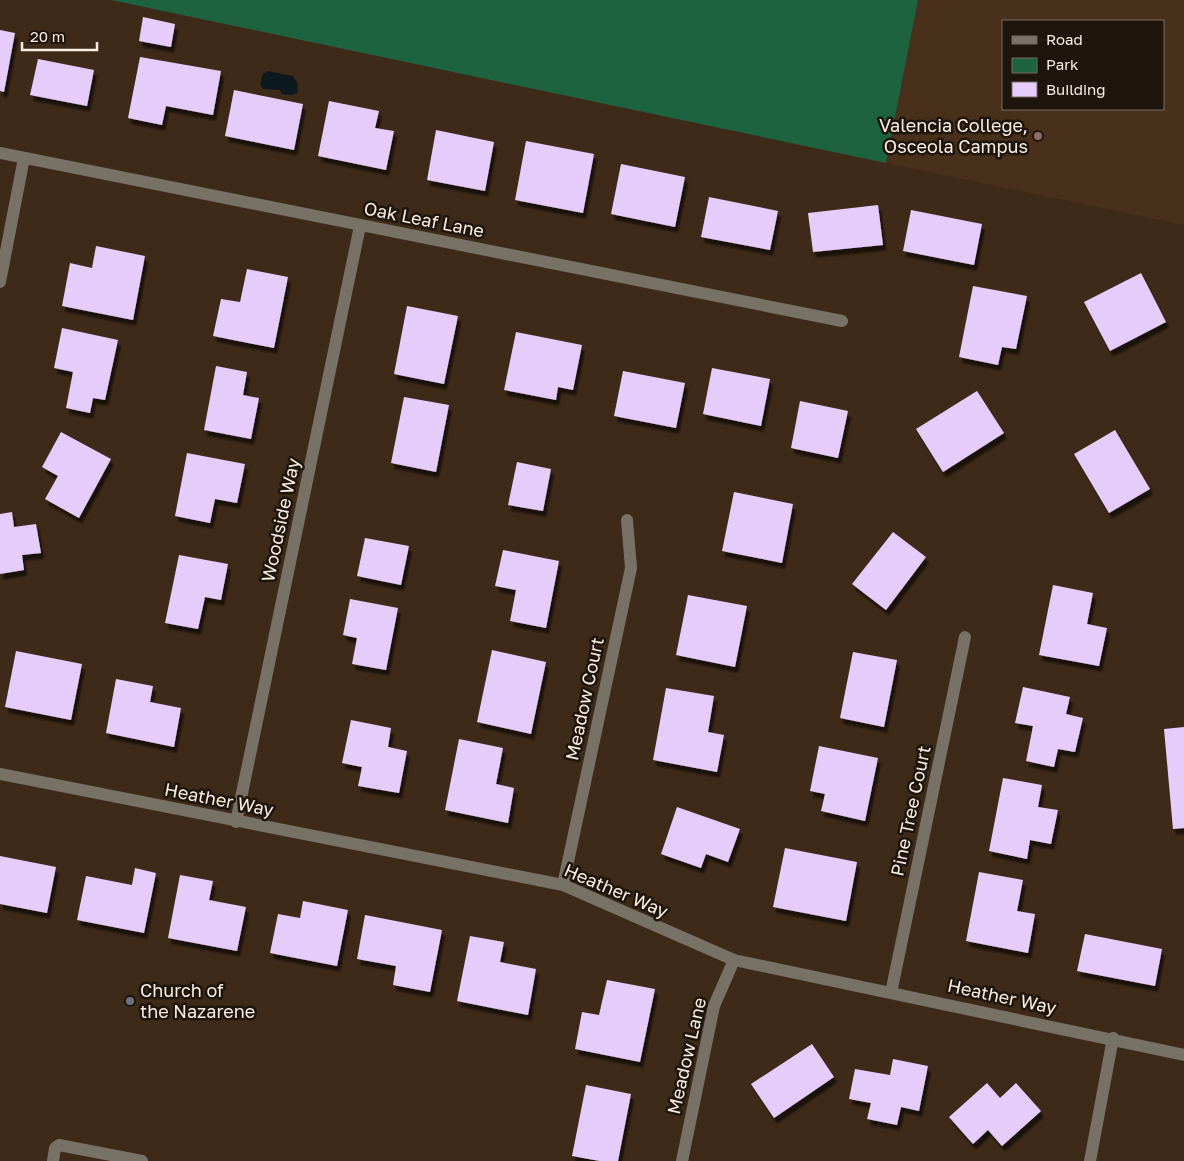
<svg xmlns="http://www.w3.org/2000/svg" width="1184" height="1161" font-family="'Golos Text',sans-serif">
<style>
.built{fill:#49301a;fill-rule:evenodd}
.green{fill:#1d6340}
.water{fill:#0c1a1f}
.building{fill:#e6ccfa;filter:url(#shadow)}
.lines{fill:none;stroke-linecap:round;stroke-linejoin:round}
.service{stroke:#777166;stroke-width:12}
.minor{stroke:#777166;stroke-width:12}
.education-dot{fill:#8d6e63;stroke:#1e150d;stroke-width:2}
.worship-dot{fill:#6b7280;stroke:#1e150d;stroke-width:2}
.labels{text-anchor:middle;stroke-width:5;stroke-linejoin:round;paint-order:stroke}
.poi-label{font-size:18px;fill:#fbede3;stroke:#1e150d;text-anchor:end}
.street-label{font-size:18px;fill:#fbede3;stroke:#1e150d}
</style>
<defs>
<filter id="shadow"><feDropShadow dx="3" dy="5.5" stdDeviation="1" flood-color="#0009"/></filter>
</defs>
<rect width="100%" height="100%" fill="#3e2a19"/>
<path class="built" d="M918,0H1184V225L886,163ZM1003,21H1163V109H1003Z"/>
<polygon class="green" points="111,0 918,0 886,163"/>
<polygon class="water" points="268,71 293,76 298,84 297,93 292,95 282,94 280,90 263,89 260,84 263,74"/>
<g class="building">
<polygon points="143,17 175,24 171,47 139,41"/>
<polygon points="0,30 15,33 4,92 0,91"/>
<polygon points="140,57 221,71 213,115 166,106 162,125 128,118"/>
<polygon points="38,59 94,70 87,106 30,95"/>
<polygon points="234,90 303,104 294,150 225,136"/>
<polygon points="329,101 379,111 375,128 394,131 386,170 318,156"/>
<polygon points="436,130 494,142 485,191 427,180"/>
<polygon points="526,141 594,154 583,213 515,200"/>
<polygon points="621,164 685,177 675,227 611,214"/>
<polygon points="709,197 778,211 770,250 701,237"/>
<polygon points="878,205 883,245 813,252 808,213"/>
<polygon points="911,210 982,224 974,265 903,251"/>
<polygon points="96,246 145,256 133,320 62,306 70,263 92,268"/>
<polygon points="247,269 288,277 274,348 213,336 221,299 240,302"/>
<polygon points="1141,273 1166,322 1110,351 1084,302"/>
<polygon points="973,286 1027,296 1016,349 1002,347 998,365 959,357"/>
<polygon points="407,306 458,316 444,384 394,374"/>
<polygon points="62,328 118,340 105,400 93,398 90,413 66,408 73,372 54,368"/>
<polygon points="516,332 582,345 573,390 558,387 556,400 504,390"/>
<polygon points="216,366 247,372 243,395 259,398 251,439 204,430"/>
<polygon points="712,368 770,379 761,426 703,414"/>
<polygon points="623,371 685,383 676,428 614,416"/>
<polygon points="977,391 1004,433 943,472 916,429"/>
<polygon points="404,397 449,405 436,472 391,463"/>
<polygon points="800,401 848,411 838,458 791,448"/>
<polygon points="1115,430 1150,489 1109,513 1074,454"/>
<polygon points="61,432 111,459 79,518 45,499 58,476 42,467"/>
<polygon points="187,453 245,464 237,503 215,499 210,523 175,516"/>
<polygon points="517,462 551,469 543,511 508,505"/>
<polygon points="734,492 793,504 782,563 722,551"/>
<polygon points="12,512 14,527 36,524 41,553 22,555 24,570 0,574 0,514"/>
<polygon points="893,532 926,557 886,610 852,584"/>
<polygon points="365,538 409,546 401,585 357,576"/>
<polygon points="503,550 559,561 546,628 510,621 516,590 495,586"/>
<polygon points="179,555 228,564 221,600 205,597 198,629 165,623"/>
<polygon points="1053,585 1093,593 1087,624 1107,628 1099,666 1039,655"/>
<polygon points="688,595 747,606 735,667 676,655"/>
<polygon points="350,599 398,608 386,670 352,664 357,638 343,635"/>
<polygon points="492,650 546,662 531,734 477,722"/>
<polygon points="16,651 82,664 71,720 5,707"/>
<polygon points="853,652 897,660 884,727 840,718"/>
<polygon points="116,679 153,686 150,702 181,708 174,747 106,733"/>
<polygon points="1023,687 1070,697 1066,714 1083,718 1075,752 1058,749 1054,767 1026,761 1033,726 1015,723"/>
<polygon points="666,688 714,696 708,732 724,735 717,772 653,760"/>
<polygon points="351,720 391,728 388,747 407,751 399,793 358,786 362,767 342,763"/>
<polygon points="1184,727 1184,828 1173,829 1164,729"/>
<polygon points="459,739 503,748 496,784 514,788 508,823 445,810"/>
<polygon points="819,746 878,758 865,821 821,811 825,794 810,791"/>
<polygon points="1003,778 1042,785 1038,807 1058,810 1051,844 1030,840 1027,859 989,851"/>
<polygon points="677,807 740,829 728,862 706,854 701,868 661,854"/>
<polygon points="785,848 857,862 846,921 773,907"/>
<polygon points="0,856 56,867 47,913 0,904"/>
<polygon points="135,868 156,873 144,933 77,920 86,876 132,885"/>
<polygon points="979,872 1023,880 1017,911 1035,914 1028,953 966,941"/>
<polygon points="180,875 213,881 209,900 246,907 237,951 168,938"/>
<polygon points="303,901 348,910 337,966 270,953 278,914 300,918"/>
<polygon points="365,915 442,930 430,992 393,985 396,966 357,959"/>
<polygon points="1085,934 1162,949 1155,986 1077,971"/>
<polygon points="470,936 504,942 500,962 536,969 528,1015 457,1001"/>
<polygon points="607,980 655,989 640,1062 575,1049 582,1012 599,1015"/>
<polygon points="812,1044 834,1077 774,1118 751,1084"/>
<polygon points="893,1059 928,1066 919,1111 901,1107 897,1125 867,1119 871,1103 849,1099 855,1069 890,1075"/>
<polygon points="987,1083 1000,1098 1016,1083 1041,1111 1002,1146 988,1130 973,1144 949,1117"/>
<polygon points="586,1085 631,1094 618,1161 600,1161 572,1156"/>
</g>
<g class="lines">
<polyline class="service" points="53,1161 55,1148 59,1145 142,1161"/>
<g class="minor">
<polyline points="0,153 842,321"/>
<polyline points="0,282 24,158"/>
<polyline points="0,774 563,885 734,960 1184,1055"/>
<polyline points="236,822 360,226"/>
<polyline points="563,885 631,568 627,520"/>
<polyline points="891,993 965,637"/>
<polyline points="682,1161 714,1006 734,960"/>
<polyline points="1090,1161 1113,1038"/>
</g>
</g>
<circle class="education-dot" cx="1038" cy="136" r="5"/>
<circle class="worship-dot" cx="130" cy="1001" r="5"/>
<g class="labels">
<g class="poi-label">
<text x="1028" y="132">Valencia College,<tspan x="1028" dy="21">Osceola Campus</tspan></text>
<text x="140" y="997" text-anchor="start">Church of<tspan x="140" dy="21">the Nazarene</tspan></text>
</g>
<g class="street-label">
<text transform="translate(424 220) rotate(11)" y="6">Oak Leaf Lane</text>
<text transform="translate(281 520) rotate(-78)" y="6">Woodside Way</text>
<text transform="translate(585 699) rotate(-78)" y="6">Meadow Court</text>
<text transform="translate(219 800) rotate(11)" y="6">Heather Way</text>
<text transform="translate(911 811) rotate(-78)" y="6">Pine Tree Court</text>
<text transform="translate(616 891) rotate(23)" y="6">Heather Way</text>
<text transform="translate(1002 997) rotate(12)" y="6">Heather Way</text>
<text transform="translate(687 1056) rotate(-77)" y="6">Meadow Lane</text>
</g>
</g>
<rect x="1002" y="20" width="162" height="90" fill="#1e150d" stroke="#766b63"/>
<rect x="1012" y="36" width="25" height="8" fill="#777166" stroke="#766b63"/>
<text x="1046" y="45" font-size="15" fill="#fbede3">Road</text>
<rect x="1012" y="58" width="25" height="15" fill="#1d6340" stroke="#766b63"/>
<text x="1046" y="70" font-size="15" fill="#fbede3">Park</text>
<rect x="1012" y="82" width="25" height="15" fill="#e6ccfa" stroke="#766b63"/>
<text x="1046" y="95" font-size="15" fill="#fbede3">Building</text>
<path d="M22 42v8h75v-8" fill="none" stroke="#fbede3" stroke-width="2.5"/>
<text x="30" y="42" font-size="15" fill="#fbede3" stroke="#1e150d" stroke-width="4" paint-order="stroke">20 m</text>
</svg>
